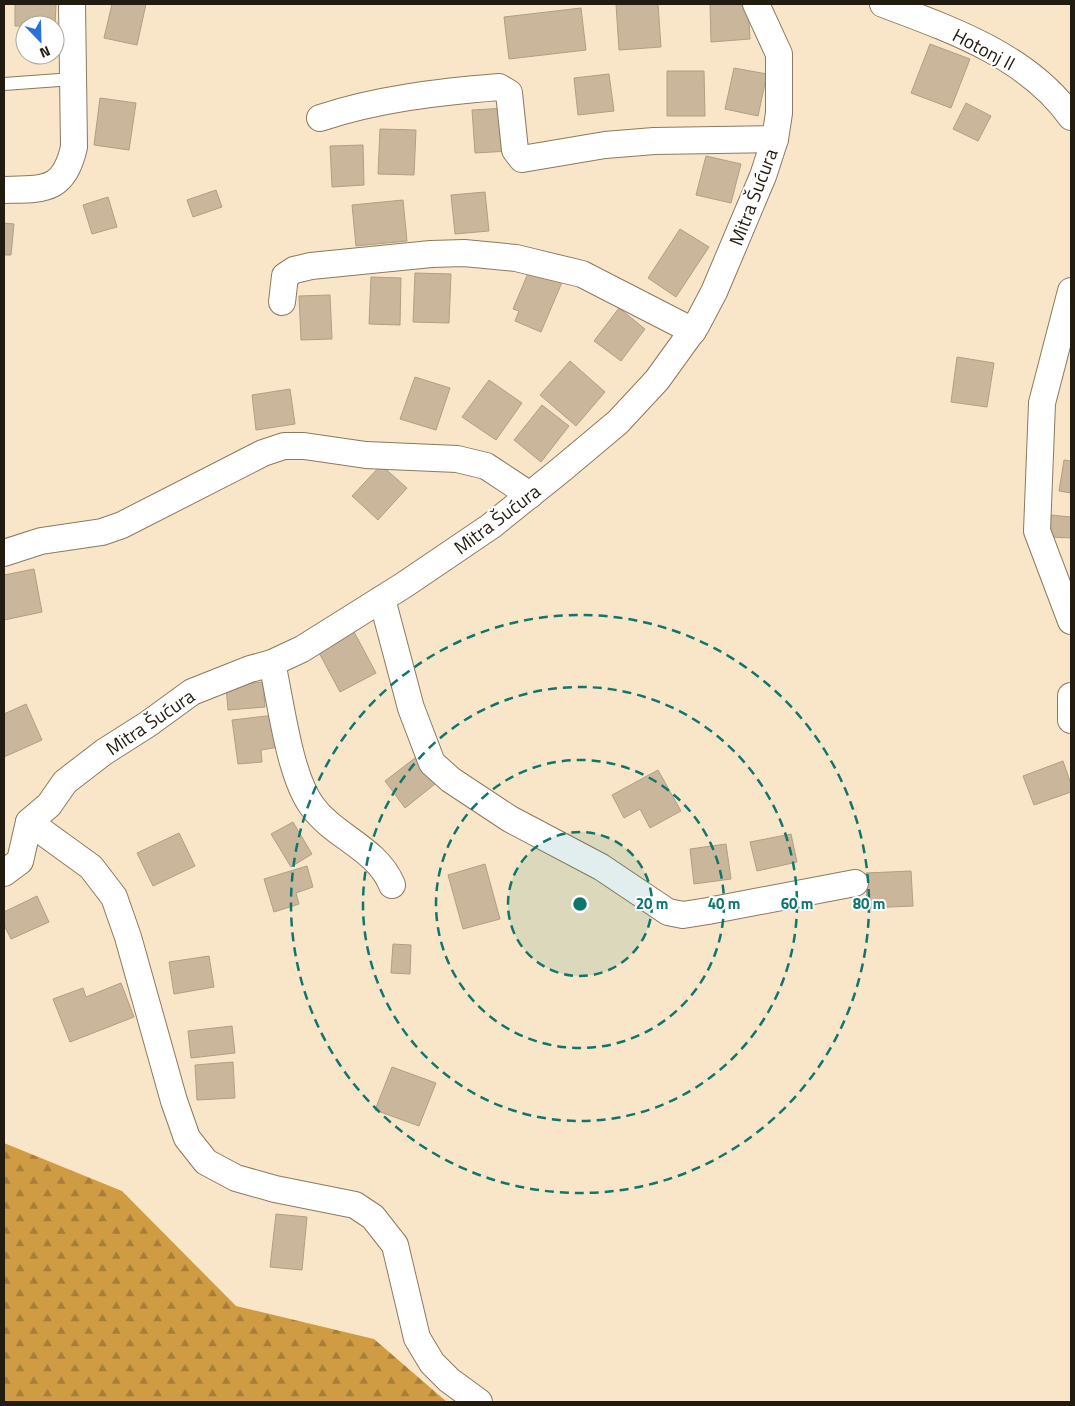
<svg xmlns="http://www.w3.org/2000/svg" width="1075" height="1406" font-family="'Titillium Web',sans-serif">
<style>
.forest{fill:url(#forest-firs)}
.building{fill:#cab79b;stroke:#b19f83}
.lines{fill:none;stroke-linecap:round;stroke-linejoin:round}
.service-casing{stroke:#8b7a5f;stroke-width:14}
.minor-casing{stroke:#8b7a5f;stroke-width:28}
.service{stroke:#fff;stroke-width:12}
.minor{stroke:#fff;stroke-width:26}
.ring{fill:none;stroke:#0f766e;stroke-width:2.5;stroke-dasharray:9 6}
.labels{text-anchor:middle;stroke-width:4;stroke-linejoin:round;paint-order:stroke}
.street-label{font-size:19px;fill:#221b10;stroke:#fff}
.centre{fill:#0f766e;stroke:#fff;stroke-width:2.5}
.ring-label{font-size:15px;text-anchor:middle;font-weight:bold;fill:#0f766e;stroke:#fff;stroke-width:4;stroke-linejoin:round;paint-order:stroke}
</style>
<defs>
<pattern id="forest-firs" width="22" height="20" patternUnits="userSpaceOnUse" patternTransform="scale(1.25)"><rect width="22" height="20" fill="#cf9c43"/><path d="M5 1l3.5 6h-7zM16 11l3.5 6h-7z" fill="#a87e37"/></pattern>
</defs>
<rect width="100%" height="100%" fill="#f9e6c8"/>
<polygon class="forest" points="4,1143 122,1191 236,1306 374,1339 447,1402 4,1402"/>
<g class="building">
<polygon points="15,4 56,4 55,26 15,26"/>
<polygon points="112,4 146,4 137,45 104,38"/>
<polygon points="616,4 658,4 661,47 619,50"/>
<polygon points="710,4 748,4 750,39 711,42"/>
<polygon points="581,8 586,50 509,59 504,17"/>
<polygon points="930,44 970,59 951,108 911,93"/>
<polygon points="734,68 767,74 758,116 725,109"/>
<polygon points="667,71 704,71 705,116 667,116"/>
<polygon points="609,74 614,111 578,115 574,78"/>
<polygon points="100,98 136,103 129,150 94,145"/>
<polygon points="966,103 991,116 978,141 953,129"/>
<polygon points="507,108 510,151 475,153 472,110"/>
<polygon points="380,129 416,130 414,175 378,174"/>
<polygon points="363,145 364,185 332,187 330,146"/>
<polygon points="706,156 741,164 731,203 696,195"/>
<polygon points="216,190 222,207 193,217 187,200"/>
<polygon points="485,192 489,231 455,234 451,195"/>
<polygon points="108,197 117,227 92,234 83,205"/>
<polygon points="403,200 407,241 356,246 352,205"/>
<polygon points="4,223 14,224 11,255 4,255"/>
<polygon points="680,229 709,247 676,297 648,278"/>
<polygon points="531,266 563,280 541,332 515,321 519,311 513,309"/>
<polygon points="415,273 451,274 449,323 413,322"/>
<polygon points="371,277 401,278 400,325 369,324"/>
<polygon points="330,295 332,339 301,340 299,296"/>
<polygon points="619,308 645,329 621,361 594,341"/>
<polygon points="957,357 994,363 987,407 951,402"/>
<polygon points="570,361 605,392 576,426 540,395"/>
<polygon points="415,377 450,388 436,430 400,419"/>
<polygon points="489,380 522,403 496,440 462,417"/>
<polygon points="290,389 295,424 256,430 252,395"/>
<polygon points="542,405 569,426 541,462 514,440"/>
<polygon points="1064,460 1071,461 1071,493 1059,491"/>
<polygon points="381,465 407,488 378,520 352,496"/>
<polygon points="1051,515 1071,517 1071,538 1049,537"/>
<polygon points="34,569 42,612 4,620 4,575"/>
<polygon points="353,630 376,673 340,692 317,649"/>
<polygon points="263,682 265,707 228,710 226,686"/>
<polygon points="26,704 42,740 4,757 4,714"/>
<polygon points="275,715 279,747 261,750 262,762 238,764 232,720"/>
<polygon points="415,758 435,784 405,808 385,781"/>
<polygon points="1063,761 1071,784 1071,792 1034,805 1023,776"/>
<polygon points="658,770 681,811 650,828 640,809 624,818 612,795"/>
<polygon points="293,822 312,854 291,867 271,834"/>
<polygon points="179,833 195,866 153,886 137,853"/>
<polygon points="791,834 797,862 757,871 750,842"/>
<polygon points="726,844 731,879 694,884 690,849"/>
<polygon points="485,864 500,919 463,929 448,875"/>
<polygon points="307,866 313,887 296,893 299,904 274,912 264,879"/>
<polygon points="911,871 913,906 867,908 866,873"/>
<polygon points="37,896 49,922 11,939 4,925 4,912"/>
<polygon points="393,944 411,945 410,974 391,973"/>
<polygon points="209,956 214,987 174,994 169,962"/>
<polygon points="121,983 134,1017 70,1042 53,999 83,988 86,997"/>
<polygon points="232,1026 235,1053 191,1058 188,1031"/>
<polygon points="233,1062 235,1098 197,1100 195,1065"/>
<polygon points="392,1067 436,1083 419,1126 375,1110"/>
<polygon points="276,1214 307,1217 302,1270 270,1267"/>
</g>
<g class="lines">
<defs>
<polyline id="service" points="4,84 73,79"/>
<g id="minor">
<path d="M883,4C950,29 1028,56 1071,117"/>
<path d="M320,118C377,99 438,92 499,87L509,93L515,150L522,159L605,145L654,141L775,139"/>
<path d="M4,190C44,189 64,192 74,147L72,4"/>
<polyline points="1071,291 1042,403 1037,531 1071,621"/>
<polyline points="282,302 285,276 294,270 311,266 431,254 464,253 516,258 582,274 693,331"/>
<polyline points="4,553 41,541 102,532 122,525 263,453 284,446 304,446 366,455 457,459 486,466 530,495"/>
<polyline points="382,599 411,708 432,763 451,780 510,819 601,867 668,912 683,915 708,911 855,883"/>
<path d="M272,663C281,702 289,775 312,806C334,837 377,848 392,885"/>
<polyline points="1071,696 1071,720"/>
<polyline points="29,822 91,867 114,897 128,937 174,1101 187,1138 206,1162 236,1178 275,1189 355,1205 373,1217 395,1245 417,1338 432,1363 449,1380 479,1402"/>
<polyline points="4,873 20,861 29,822 49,805 65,782 104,752 148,724 192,692 250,669 272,663 302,649 404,585 491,526 562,469 618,422 657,380 696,326 714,292 763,176 775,139 779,113 779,54 756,4"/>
</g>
</defs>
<use href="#service" class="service-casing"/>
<use href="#minor" class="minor-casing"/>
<use href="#service" class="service"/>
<use href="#minor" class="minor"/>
</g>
<circle cx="580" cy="904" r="72" fill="#0f766e" fill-opacity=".12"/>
<g class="ring">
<circle cx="580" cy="904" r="72"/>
<circle cx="580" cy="904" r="144"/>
<circle cx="580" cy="904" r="217"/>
<circle cx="580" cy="904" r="289"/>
</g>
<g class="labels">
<g class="street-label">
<text transform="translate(984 49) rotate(28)" y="7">Hotonj II</text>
<text transform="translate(753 197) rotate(-69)" y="7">Mitra Šućura</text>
<text transform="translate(497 519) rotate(-37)" y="7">Mitra Šućura</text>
<text transform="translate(150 722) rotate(-34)" y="7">Mitra Šućura</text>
</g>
</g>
<circle cx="580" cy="904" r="8" class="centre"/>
<g class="ring-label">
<text x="652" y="909">20 m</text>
<text x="724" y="909">40 m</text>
<text x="797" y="909">60 m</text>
<text x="869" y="909">80 m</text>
</g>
<rect width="1075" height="1406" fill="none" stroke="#221b10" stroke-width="10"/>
<g transform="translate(40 40) rotate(157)"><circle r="24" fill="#ffffff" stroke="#a7a49f"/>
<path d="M0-4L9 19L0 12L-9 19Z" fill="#2771dd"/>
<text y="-8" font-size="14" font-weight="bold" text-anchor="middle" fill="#221b10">N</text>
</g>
</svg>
